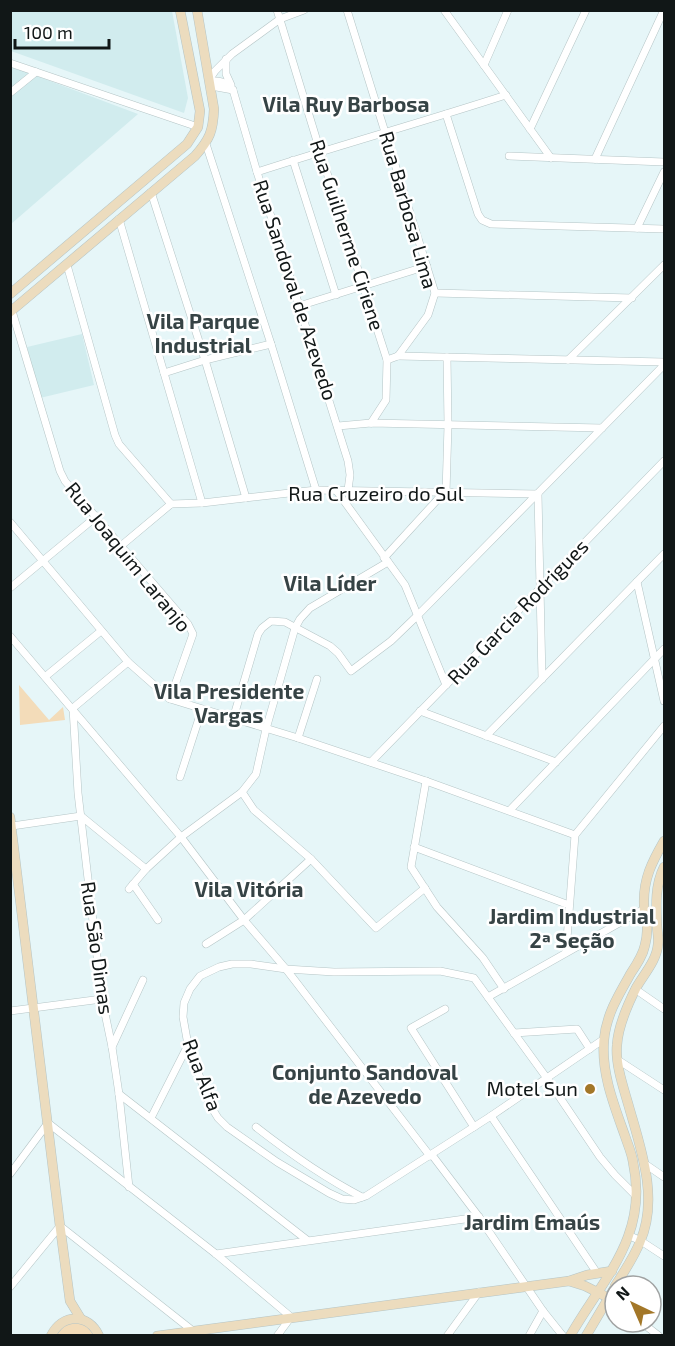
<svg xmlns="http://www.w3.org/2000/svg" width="675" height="1346" font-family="'Exo 2',sans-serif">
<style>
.built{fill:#d1ecee}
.green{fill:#f3dcb9}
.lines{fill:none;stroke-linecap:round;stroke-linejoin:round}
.street-casing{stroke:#b5c5c6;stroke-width:8}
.secondary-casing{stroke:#b5c5c6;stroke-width:10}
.street{stroke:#fff;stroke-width:7}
.secondary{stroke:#ecdcbe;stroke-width:9}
.poi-dot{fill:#a37728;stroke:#fff;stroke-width:2}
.labels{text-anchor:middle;stroke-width:5;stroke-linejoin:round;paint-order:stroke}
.street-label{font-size:20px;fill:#111717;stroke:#fff}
.poi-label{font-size:20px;fill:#111717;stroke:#fff;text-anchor:end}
.neighbourhood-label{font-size:21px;font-weight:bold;fill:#364345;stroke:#fff}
</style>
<rect width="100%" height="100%" fill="#e6f6f8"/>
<g class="built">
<polygon points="10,11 172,11 188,98 184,113 11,51"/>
<polygon points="10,66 138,114 11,224 10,224"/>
<polygon points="82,334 94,385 40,398 27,347"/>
</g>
<g class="green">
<polygon points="19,685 49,720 63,707 65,720 20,725"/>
<polygon points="70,1321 85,1323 96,1336 54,1336"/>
</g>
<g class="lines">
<defs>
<g id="street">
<polyline points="277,10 320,151 387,360 386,400 371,423"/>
<polyline points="347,10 435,293 428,315 398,356 387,360"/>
<polyline points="444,10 551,158"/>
<polyline points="226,59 226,74 231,85"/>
<polyline points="10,63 198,127"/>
<polyline points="484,65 508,10"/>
<polyline points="209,80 215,71 232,54 280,19 304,10"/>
<path d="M209,81C220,80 226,82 233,90L257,172L348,461L350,475L348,490"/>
<polyline points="211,86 233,90"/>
<polyline points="10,93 36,72"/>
<polyline points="446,114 478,214 482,220 491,224 664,229"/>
<polyline points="530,129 586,10"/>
<polyline points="206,144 271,344 316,490"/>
<polyline points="509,156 664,162"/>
<polyline points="595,159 664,10"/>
<polyline points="293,160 336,295"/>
<path d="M257,172C340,145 423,122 506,95"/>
<polyline points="151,192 205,360 246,498"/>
<polyline points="119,219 202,503"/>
<polyline points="637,228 664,172"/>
<polyline points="67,265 115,435 119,444 171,504"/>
<polyline points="435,293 632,298"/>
<polyline points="299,306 427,266"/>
<polyline points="12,311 60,471 65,481 188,624 193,634 170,699"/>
<polyline points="398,356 664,362"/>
<polyline points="568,360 664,265"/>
<polyline points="164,373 205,360 271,344"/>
<polyline points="338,426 371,423 602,428"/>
<polyline points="336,490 405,585 446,685"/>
<polyline points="446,493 448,425 447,357"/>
<polyline points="10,522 128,662 170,699 298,738 426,781 575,835"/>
<polyline points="122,545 171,504 202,503 316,490 538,494 542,679"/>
<polyline points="384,558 438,499 441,493"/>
<polyline points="637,582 664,701"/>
<polyline points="10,588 97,516"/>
<polyline points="10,636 181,837 244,920 286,969 430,1156"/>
<polyline points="128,662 73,708 78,793 102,999 112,1047 119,1094 129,1187"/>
<polyline points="46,676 101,631"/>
<polyline points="420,711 556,762"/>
<polyline points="233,719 258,634 262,628 271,621 285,622 330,646 338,653 351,671 391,641 418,615 664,365"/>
<polyline points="486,736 664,554"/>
<polyline points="298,738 317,679"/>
<polyline points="371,762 664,461"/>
<polyline points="180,777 202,709"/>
<polyline points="426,781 411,867 437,907 483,958 504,989"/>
<polyline points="242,792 254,810 311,859 376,928 425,888"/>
<polyline points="510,810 664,649"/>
<polyline points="12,826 81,816 146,869"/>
<polyline points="414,847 569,905"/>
<polyline points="133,884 158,920"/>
<polyline points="129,889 146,869 181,837 242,792 256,774 266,729 295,628 300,619 310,608 388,562"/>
<polyline points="206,944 244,920 311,859"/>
<polyline points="566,952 575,835 664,726"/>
<polyline points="635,989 664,1009"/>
<polyline points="488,997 644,909"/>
<polyline points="445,1009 411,1028 474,1127"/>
<polyline points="10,1011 102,999"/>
<polyline points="514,1033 577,1029 590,1049"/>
<polyline points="604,1039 491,1116 366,1196 354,1200 342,1199 329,1193 277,1162 227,1127 218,1118 210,1105 188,1045 183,1017 184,1003 190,989 200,976 219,967 232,964 251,964 286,969 334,972 440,971 474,978 546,1077 600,1157 615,1175 636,1196"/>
<polyline points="112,1047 143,980"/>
<polyline points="618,1060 664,1090"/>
<polyline points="119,1094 307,1240"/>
<polyline points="491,1116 597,1273"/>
<polyline points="151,1118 188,1045"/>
<path d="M256,1127C288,1152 325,1178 362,1197"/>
<polyline points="432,1155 479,1217 543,1311 563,1336"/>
<polyline points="645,1164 664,1177"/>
<polyline points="10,1174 48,1123 216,1254 291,1317 277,1336"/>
<polyline points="630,1236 641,1241 664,1256"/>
<polyline points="216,1254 479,1217"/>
<polyline points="10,1287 60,1226 193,1331 192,1332"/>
<polyline points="641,1322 659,1336"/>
<polyline points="447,1336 479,1292"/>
<polyline points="529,1336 543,1311"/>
</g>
<g id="secondary">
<polyline points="10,294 187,144 198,127 200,111 180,10"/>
<path d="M10,312L195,156C210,139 213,131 214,109L197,10"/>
<polyline points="10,817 60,1226 70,1301 81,1319"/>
<polyline points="569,1281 585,1286 603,1295"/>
<path d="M615,1286C624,1272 634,1257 640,1242C659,1199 641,1149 629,1107C624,1089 615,1064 617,1045C618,1027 628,1004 636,988C644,974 657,960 658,944C659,938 657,931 657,925C656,905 655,885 664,867"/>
<path d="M51,1336C62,1313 89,1313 99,1336"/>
<polyline points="157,1336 569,1281 587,1275 612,1271"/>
<path d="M570,1336C604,1277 649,1236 633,1162C632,1154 628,1145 625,1136C614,1105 601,1073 604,1040C606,1015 619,994 631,973C637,964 643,955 645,945C646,941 647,936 647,931C648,923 644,913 644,905C643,879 652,862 664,841"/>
<polyline points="586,1336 615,1287"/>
</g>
</defs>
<use href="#street" class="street-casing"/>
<use href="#secondary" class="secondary-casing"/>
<use href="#street" class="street"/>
<use href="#secondary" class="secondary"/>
</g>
<circle class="poi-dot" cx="590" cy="1089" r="6"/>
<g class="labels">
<g class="street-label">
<text transform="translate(408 210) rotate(74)" y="7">Rua Barbosa Lima</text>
<text transform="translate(347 235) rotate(72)" y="7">Rua Guilherme Ciriene</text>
<text transform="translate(295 290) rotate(72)" y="7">Rua Sandoval de Azevedo</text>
<text x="376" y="501">Rua Cruzeiro do Sul</text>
<text transform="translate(128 557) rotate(51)" y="7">Rua Joaquim Laranjo</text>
<text transform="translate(518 612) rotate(-46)" y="7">Rua Garcia Rodrigues</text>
<text transform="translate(97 948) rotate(82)" y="7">Rua São Dimas</text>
<text transform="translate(202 1075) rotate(69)" y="7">Rua Alfa</text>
</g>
<g class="poi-label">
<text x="578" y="1096">Motel Sun</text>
</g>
<g class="neighbourhood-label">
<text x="346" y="112">Vila Ruy Barbosa</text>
<text x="203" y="329">Vila Parque<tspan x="203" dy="24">Industrial</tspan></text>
<text x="330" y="591">Vila Líder</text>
<text x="229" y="699">Vila Presidente<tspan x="229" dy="24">Vargas</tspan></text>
<text x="249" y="897">Vila Vitória</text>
<text x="572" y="924">Jardim Industrial<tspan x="572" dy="24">2ª Seção</tspan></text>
<text x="365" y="1080">Conjunto Sandoval<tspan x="365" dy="24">de Azevedo</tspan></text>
<text x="532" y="1230">Jardim Emaús</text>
</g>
</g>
<rect width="675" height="1346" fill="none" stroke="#111717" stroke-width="24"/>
<g transform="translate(633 1304) rotate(316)"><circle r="28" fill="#ffffff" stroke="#a0a2a2" stroke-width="1.5"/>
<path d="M0-4.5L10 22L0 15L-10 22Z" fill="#a37728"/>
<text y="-9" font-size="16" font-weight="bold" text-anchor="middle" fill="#111717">N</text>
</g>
<path d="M15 39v9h94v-9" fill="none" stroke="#111717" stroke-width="3"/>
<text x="24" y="39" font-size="18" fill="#111717" stroke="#ffffff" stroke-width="4.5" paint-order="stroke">100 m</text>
</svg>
